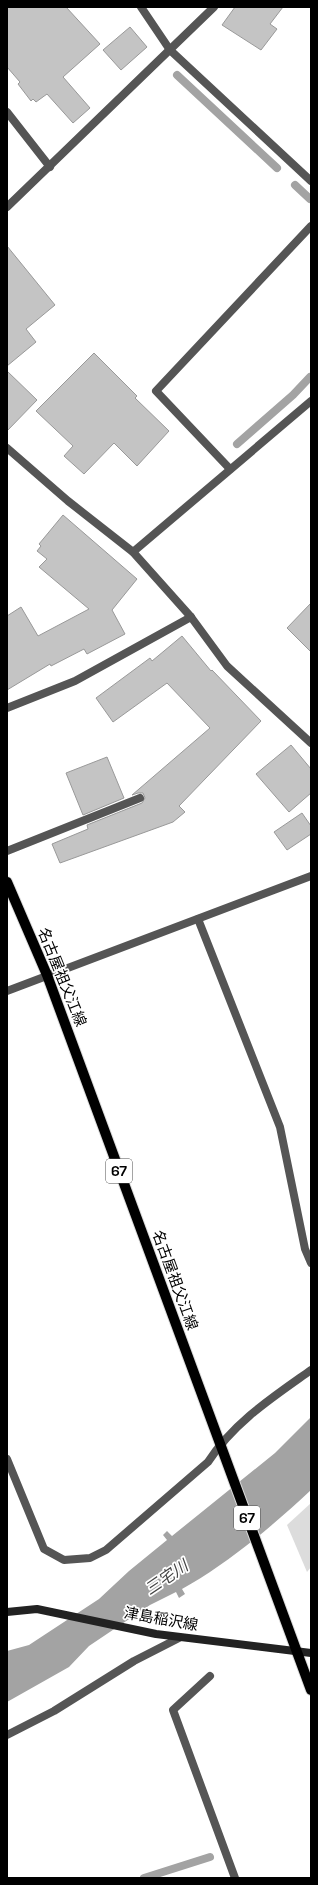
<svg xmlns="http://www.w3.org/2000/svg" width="318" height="1885" font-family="'Space Grotesk','Noto Sans JP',sans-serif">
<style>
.green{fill:#dcdcdc}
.water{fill:#a3a3a3}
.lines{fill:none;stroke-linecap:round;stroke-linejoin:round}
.stream{stroke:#a3a3a3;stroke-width:8}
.building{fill:#c4c4c4;stroke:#999}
.primary-casing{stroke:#dbdbdb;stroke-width:12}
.lane{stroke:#555;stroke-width:8}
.street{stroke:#555;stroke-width:8}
.secondary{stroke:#222;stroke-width:8}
.primary{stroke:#000;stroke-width:10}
.labels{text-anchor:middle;stroke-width:3.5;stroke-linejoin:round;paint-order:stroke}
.shield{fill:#fff;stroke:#4c4c4c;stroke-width:1}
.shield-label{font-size:14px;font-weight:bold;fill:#000}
.street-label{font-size:15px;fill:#000;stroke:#fff}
.water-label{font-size:16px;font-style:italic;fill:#444;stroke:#fff}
</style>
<rect width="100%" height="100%" fill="#fff"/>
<polygon class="green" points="311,1503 311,1567 307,1572 287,1525"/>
<path class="water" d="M311,1417V1490C275,1524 226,1565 182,1589L185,1594L179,1598L176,1592L150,1605L89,1646L69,1667L7,1702V1651L29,1645L99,1599L129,1571L167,1540L163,1535L167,1531L172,1536L275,1453Z"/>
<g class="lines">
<g class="stream">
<polyline points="177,75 277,168"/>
<polyline points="295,185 310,199"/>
<polyline points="237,444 293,395 310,377"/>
<polyline points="144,1878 210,1857"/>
</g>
</g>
<g class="building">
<polygon points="7,7 66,7 100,44 63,77 90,108 73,123 47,94 36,102 33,99 31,101 18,84 20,82 7,67"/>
<polygon points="235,7 283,7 270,24 277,29 261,50 222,25"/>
<polygon points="130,27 147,47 121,70 103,50"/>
<polygon points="7,246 55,305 26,329 36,342 7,366"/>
<polygon points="94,353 137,396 135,398 169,431 137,466 114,443 84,474 64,456 73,446 36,411"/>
<polygon points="7,371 37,400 7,431"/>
<polygon points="63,515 137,579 112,610 125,634 87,654 84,649 51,666 50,664 7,690 7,616 21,607 38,636 89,609 39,567 47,559 37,551 41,546 39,544"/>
<polygon points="311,603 311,652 287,628"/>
<polygon points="182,636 211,671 212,670 261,721 179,806 185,812 173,822 60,863 52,844 88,829 87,825 142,803 145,798 143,793 138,793 132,795 210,728 167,683 113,722 96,698 150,658 152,661"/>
<polygon points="291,745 311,769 311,793 289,812 256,774"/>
<polygon points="107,757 124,798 83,815 66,773"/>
<polygon points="302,813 311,826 311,834 287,850 274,832"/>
</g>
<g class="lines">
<defs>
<polyline id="primary" points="7,882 47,975 311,1690"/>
</defs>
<use href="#primary" class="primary-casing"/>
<polyline class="lane" points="7,851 140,798"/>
<g class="street">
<polyline points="141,7 170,50 311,181"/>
<polyline points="7,112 50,167"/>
<polyline points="7,207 214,7"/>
<polyline points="7,448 68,501 133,552 191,617 227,666 311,743"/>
<polyline points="230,469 156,391 311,226"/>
<polyline points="133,552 311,401"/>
<polyline points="7,708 75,681 191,617"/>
<polyline points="198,919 280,1127 305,1249 311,1263"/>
<polyline points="7,991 311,876"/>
<path d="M7,1459L44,1549L64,1560L90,1558L106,1550L208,1462C234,1422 273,1397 311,1370"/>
<polyline points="210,1676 173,1710 235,1878"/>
<polyline points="7,1735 54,1711 134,1661 179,1638"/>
</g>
<polyline class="secondary" points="7,1612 37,1609 156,1634 311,1653"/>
<use href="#primary" class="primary"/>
</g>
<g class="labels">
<g class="shield">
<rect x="106" y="1159" width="26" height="24" rx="3"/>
<rect x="234" y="1506" width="26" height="24" rx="3"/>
</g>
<g class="shield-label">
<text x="119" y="1176">67</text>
<text x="247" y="1523">67</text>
</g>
<g class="street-label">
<text transform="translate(62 977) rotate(68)" y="5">名古屋祖父江線</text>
<text transform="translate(175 1280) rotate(70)" y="5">名古屋祖父江線</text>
<text transform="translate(161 1619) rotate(10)" y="5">津島稲沢線</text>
</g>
<g class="water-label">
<text transform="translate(166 1577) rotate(-34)" y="6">三宅川</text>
</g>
</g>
<rect width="318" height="1885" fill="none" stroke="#000000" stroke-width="16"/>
</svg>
